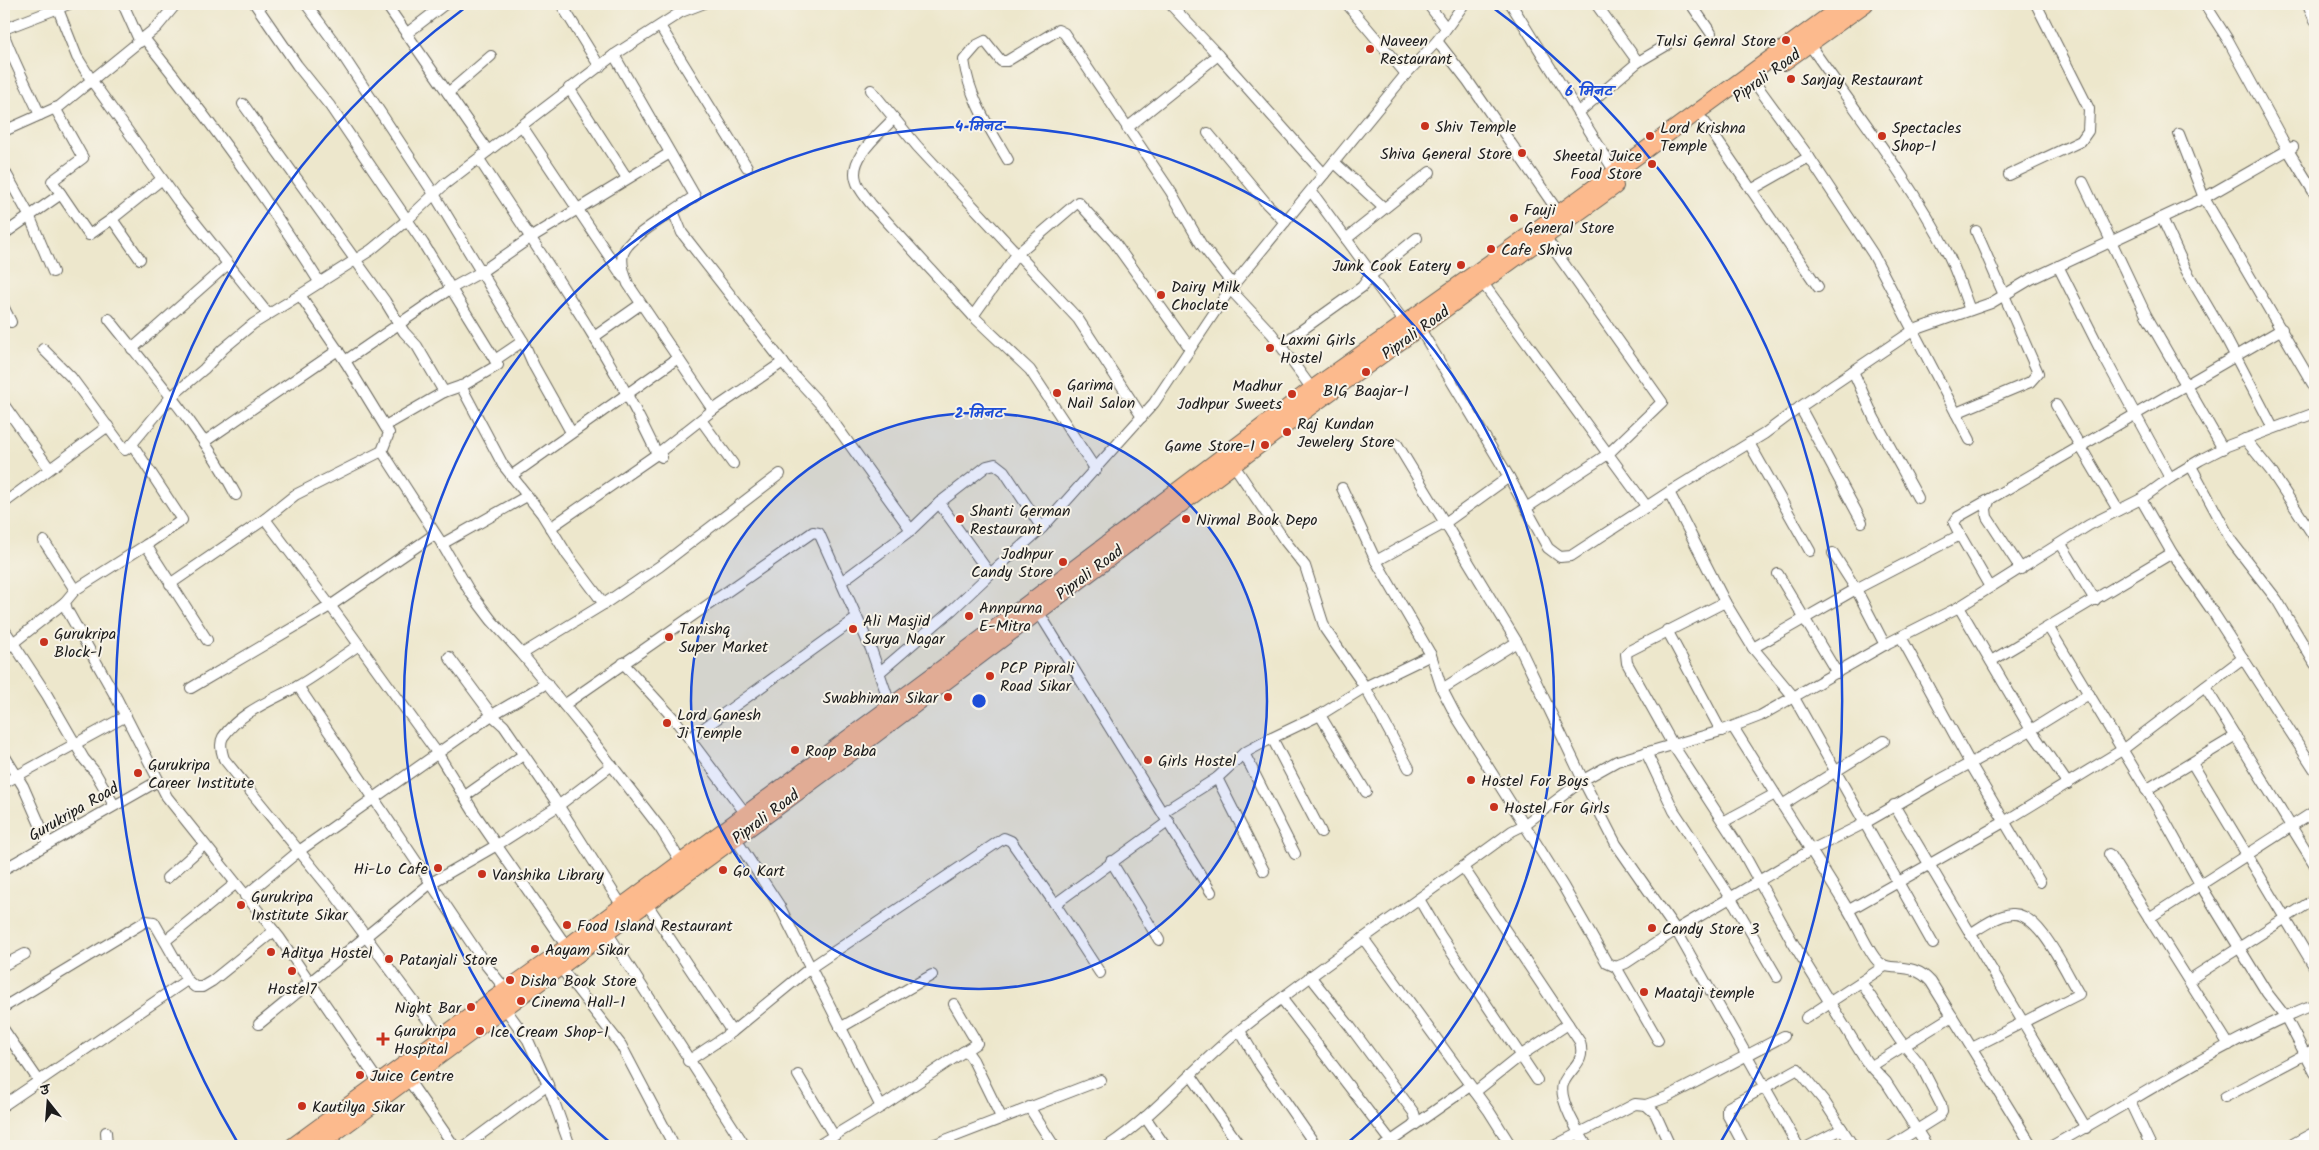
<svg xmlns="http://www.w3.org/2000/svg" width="2319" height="1150" font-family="Kalam,'Playpen Sans Deva',sans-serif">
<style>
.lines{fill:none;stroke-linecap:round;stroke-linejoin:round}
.street-casing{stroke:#65635a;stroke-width:12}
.primary-casing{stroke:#65635a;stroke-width:18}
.street{stroke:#fff;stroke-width:10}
.primary{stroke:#fcba8d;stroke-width:16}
.ring{fill:none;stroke:#1d4ed8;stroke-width:2.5}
.poi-dot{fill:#c8321e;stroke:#f7f3e8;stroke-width:2}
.labels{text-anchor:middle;stroke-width:4;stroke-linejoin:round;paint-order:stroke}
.poi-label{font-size:16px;fill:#1c1c1c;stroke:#f7f3e8;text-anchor:start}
.street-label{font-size:16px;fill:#1c1c1c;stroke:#f7f3e8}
.centre{fill:#1d4ed8;stroke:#f7f3e8;stroke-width:2.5}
.ring-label{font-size:15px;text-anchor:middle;font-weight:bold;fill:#1d4ed8;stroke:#f7f3e8;stroke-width:4;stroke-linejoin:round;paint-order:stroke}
</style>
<rect width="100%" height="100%" fill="#f7f3e8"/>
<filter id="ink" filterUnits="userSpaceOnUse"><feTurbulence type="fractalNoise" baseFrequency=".02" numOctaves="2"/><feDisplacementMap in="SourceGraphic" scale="10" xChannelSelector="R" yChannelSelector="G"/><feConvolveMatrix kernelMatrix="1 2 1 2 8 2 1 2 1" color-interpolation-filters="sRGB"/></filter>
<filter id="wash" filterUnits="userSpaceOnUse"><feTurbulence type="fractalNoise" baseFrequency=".0096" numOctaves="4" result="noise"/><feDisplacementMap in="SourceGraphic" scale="20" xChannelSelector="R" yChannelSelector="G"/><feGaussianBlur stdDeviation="1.12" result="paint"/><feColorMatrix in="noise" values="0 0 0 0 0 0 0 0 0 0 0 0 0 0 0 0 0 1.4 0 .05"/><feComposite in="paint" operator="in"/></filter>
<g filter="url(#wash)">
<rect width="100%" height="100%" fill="#ede7cc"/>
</g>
<g filter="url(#ink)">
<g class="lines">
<defs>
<g id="street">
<polyline points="56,4 77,57 92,81 178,201 268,314"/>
<polyline points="123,4 140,42"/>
<polyline points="255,4 297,65 330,106 423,243 498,365 464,385 444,392 385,426"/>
<polyline points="306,4 334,42 434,194 523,341 495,360"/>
<polyline points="386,4 488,151"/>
<polyline points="561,4 600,67"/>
<polyline points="1347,4 1406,74"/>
<polyline points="1428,4 1446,28"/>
<polyline points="1511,4 1615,172"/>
<polyline points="1691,4 1711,33"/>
<polyline points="2205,4 2228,40 2288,150 2315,194"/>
<polyline points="2308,4 2315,21"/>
<polyline points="660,26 747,167"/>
<polyline points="4,29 69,4"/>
<polyline points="406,34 445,4"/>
<path d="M4,35C14,63 28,88 40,115"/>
<path d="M144,38C207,117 266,197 320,283"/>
<polyline points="1437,41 1468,81 1559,213"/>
<path d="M1809,44C1857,113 1910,180 1948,254C1957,272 1963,292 1970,310"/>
<polyline points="614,55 681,12 702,4"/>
<polyline points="1218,55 1324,174"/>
<polyline points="1638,62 1667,45"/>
<polyline points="1755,83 1809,157 1873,254 1970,440"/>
<polyline points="569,88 627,178"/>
<polyline points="871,90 917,146 1078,319 1142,417"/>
<polyline points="448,93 491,56"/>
<polyline points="243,104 385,301 404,332 417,346 444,392"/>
<polyline points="1578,113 1638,62 1596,4"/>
<path d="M894,118C880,134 849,157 856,180C858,189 866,197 871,204L973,316L1030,370L1096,470"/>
<polyline points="1704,121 1818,287"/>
<polyline points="522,126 623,277"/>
<polyline points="1127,128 1218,55 1170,4"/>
<polyline points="4,131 60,106 157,27 176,4"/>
<polyline points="1208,133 1267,204 1285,222"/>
<polyline points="2179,134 2204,198 2315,388"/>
<path d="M479,159C541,255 609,350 657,454L662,457"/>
<path d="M1008,160C989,127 969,98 964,60L977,45L985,41L1001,61H1007L1058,30L1064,33L1171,192L1201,244L1233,285"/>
<polyline points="1334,162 1384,208"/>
<polyline points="4,170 29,215 53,272"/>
<polyline points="2009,175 2081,141 2088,131 2089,109 2036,4"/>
<polyline points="2083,182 2146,315 2223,449"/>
<polyline points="1751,190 1809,157"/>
<polyline points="61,194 89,235 112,219 140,259"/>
<polyline points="2162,218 2186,270 2226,338 2273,428"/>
<polyline points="112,219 162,179"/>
<polyline points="4,234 61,194 52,181 83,158 55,108"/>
<polyline points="1417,238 1370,276 1406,324 1420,329 1509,477 1548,548 1560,557 1571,556 1669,492 1764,434 1800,407 1914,330 1991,303 2031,279 2204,198 2293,147"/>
<polyline points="1346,239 1430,172"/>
<polyline points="2058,266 2104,357 2170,478"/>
<polyline points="1482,282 1647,507"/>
<polyline points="1230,289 1272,334 1312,389"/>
<polyline points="300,295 371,250 407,220 445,184 614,55 695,196 673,211 682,233 789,370 822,406 911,530"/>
<polyline points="4,308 11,322"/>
<polyline points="973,316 1017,254 1078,202 1114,242 1190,348"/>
<path d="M109,319C154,376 202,430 236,495"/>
<polyline points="594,337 641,304"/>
<polyline points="523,341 534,366 571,432"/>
<polyline points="1281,345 1362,287 1370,276 1369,270 1311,191"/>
<polyline points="43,349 71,377 125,450 132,444"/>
<polyline points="132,349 228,264"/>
<polyline points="345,361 450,289 481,272 530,238 670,153"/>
<polyline points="1853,371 1874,418 1918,498"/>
<polyline points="461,386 503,465 542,514 568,556 604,604"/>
<polyline points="4,405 49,468"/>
<polyline points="2056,405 2118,510"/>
<polyline points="1800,407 1862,522"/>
<polyline points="713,410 783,362"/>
<polyline points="1956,413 2030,382 2038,373 1976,231"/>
<polyline points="701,420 733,464"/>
<polyline points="2245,439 2271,471 2315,538"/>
<polyline points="204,442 338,350"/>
<polyline points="1749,443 1810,551"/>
<polyline points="1397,444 1517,642 1583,780 1616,844 1676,930 1798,1146"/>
<polyline points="382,451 442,544 470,592 492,621 522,654 582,727 660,828 681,862"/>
<polyline points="1233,464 1285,541 1305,566 1325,629 1365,687 1409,768"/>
<polyline points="2191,466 2232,542 2277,600 2315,664"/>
<polyline points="511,476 678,358"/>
<polyline points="1342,488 1376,561 1431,655 1442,689 1456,716 1563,886 1607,963 1616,967 1658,1040"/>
<polyline points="1669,492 1725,602 1753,648 1793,696 1933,944"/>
<polyline points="2141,499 2172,553 2215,615 2315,770"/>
<polyline points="4,503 108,426"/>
<polyline points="939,503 987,466 995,464 1004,471 1042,528"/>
<polyline points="1526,508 1608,454 1662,402 1545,237"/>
<polyline points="265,519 341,620 438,754 475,814 567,947"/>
<path d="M550,528L657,454L713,410L628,284C625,275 620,264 623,254C627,239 660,220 673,211"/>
<polyline points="1960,535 1990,587"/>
<polyline points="44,541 75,590"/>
<polyline points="442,544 527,496"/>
<polyline points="2061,544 2095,600"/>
<polyline points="146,545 75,590 65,602 67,610 117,699 167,797 279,937 380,1084"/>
<polyline points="1833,553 1856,589 1885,645"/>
<polyline points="1376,561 1445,523 1509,477"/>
<polyline points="2021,569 1987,517 1986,509 1990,499 2282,329"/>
<polyline points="990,574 1042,528 1154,403 1230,289 1406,74 1437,41 1464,4"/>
<polyline points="1778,574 1837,673"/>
<polyline points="841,582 911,530 939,503 990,574 952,610 880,672"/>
<polyline points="170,584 265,519 295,495 382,451 389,433 345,361 300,295 253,324 223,349 204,369 171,397 132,444 182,520 146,545 207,640"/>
<polyline points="1725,602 1629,651 1626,654 1627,663 1673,745 1745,856 1793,943 1866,1061 1886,1082 1927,1146"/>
<polyline points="1959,607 2031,730 2068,784"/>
<polyline points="1038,611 1211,892"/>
<polyline points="2049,628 2160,812 2200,884 2267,993 2285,1016 2315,1073"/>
<polyline points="4,629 47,695 84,759 95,772 114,805"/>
<polyline points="1667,630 1721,731"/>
<polyline points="1901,637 1970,763 2040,882"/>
<path d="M359,645C339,658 319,674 298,686C273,700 241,711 223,737C219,744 222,753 224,759L335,895L441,1038"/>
<polyline points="1753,648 1856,589 1960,535 1954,523 1958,517 1990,499"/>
<polyline points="4,650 65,602"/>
<polyline points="522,654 604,604 660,566 780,474"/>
<polyline points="449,657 492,715 504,726 553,797 622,906"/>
<polyline points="1991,661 2172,553"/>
<polyline points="623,663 676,721 746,814"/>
<polyline points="298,686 486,965 506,990"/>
<polyline points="2205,687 2315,865"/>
<polyline points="191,688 330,606 435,534"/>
<polyline points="1442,689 1517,642"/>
<polyline points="564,705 813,532 819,533 871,649 891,707"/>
<polyline points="1320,715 1366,792"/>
<path d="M1733,727C1771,788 1810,848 1847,908C1857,924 1864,943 1875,958C1888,976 1910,958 1931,982L2032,1146"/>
<polyline points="690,738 857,618"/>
<polyline points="1272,738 1320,715 1365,687 1431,655"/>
<polyline points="1646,752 1674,811 1731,898 1777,977"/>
<polyline points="1244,753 1295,854"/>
<polyline points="4,755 23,786 48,843"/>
<polyline points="2192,763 2315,968"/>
<polyline points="1217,778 1264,871"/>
<polyline points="4,783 126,716"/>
<polyline points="2146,790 2236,736"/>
<polyline points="465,796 523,755"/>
<polyline points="1782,805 1884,741"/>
<polyline points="1894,805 2086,1128"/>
<polyline points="1163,812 1217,778 1244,753 1272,738 1321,832"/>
<polyline points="1723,822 1775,794"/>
<polyline points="735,838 779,905 881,1107"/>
<polyline points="2109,854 2229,1045"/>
<polyline points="1111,861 1159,940"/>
<path d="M1463,867L1580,1042C1586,1064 1570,1067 1563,1084C1558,1099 1579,1134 1587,1146"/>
<polyline points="4,869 158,781"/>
<polyline points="167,878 204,845"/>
<polyline points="245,896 299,851 492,715 547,683"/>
<polyline points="1419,899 1440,935 1537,1080"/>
<polyline points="647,904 732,1032"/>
<polyline points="1055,904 1169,821"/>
<polyline points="1849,910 2004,822 2122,750 2243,658"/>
<polyline points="2149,918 2315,811"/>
<polyline points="607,932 745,1146"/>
<path d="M1970,934C1983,926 1996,916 2012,914C2039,911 2066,973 2079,994L1972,1048"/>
<polyline points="1363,938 1489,1111 1511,1146"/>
<polyline points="165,941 235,884"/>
<polyline points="4,965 25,954"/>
<polyline points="560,967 621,1045 674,1146"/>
<polyline points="1616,967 1626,963 1676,930 1811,850 1865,823 1936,782 2031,730 2089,694"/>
<polyline points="1310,976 1349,1025 1414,1113 1416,1120 1413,1126 1384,1146"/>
<polyline points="2189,980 2315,899"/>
<polyline points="1861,982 1899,1039 1920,1064 1941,1105 1942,1112 1939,1116 1891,1146"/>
<polyline points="1282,999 1391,1141"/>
<polyline points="954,1004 977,1043 963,1052"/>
<polyline points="4,1007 146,921 154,922 187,980 195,987 202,987 212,981 274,931"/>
<polyline points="504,1007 528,1040 548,1085 570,1146"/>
<polyline points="1806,1018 1885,966"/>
<polyline points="259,1024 431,883 497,845 558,806 612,765"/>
<polyline points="840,1028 932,975"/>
<polyline points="4,1030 39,1081"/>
<polyline points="1240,1031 1260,1065 1316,1146"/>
<polyline points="688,1061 732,1032 810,968 1004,838 1011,841 1055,904 1100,973"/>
<polyline points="1870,1067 1952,1016"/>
<polyline points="1190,1074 1240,1146"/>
<polyline points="405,1075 454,1146"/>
<polyline points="798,1075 834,1136"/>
<polyline points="1475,1092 1520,1056 1568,1024"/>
<polyline points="2225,1097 2315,1049"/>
<polyline points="2130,1102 2151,1146"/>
<polyline points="4,1105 187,980"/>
<polyline points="1646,1105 1655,1113 1670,1146"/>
<polyline points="1029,1107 1054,1146"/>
<polyline points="1145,1117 1165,1146"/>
<polyline points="1413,1126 1470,1086"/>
<polyline points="106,1132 107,1146"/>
<polyline points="465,1146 548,1085"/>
<polyline points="817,1146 881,1107 963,1052 968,1053 973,1060 1001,1117"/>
<polyline points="930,1146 1101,1080"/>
<path d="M1108,1146C1156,1114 1194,1067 1239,1031C1327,961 1421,899 1512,831L1524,825L1583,780L1617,761L1721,731L1760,716L1888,643L1959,607L2089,525L2141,499L2170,478L2200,460L2227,446L2315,413"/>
<polyline points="1554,1146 1635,1104 1646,1105 1667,1097 1784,1036"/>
<polyline points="1744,1146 1727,1114 1727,1108 1798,1069 1824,1101 1853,1146"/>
<polyline points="1809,1146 1842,1129"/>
<path d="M2052,1146C2139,1098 2223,1041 2315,1004"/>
<polyline points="2289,1146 2315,1132"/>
</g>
<g id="primary">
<polyline points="1784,62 1865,4"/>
<polyline points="293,1146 491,1001 567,947 940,670 1312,389 1532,233 1845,4"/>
<polyline points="317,1146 852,752 1311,406 1615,186"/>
</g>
</defs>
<use href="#street" class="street-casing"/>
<use href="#primary" class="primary-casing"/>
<use href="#street" class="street"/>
<use href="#primary" class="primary"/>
</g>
</g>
<circle cx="979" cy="701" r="288" fill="#1d4ed8" fill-opacity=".12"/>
<g class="ring">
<circle cx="979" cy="701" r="288"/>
<path d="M613 1145A575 575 0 1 1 1345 1145"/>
<path d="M239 1145A863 863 0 0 1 466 7M1492 7A863 863 0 0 1 1719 1145"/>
</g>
<g class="poi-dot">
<circle cx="1786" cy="40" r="5"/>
<circle cx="1370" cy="49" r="5"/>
<circle cx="1791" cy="79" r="5"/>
<circle cx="1425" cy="126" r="5"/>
<circle cx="1650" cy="136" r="5"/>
<circle cx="1882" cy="136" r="5"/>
<circle cx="1522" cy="153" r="5"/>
<circle cx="1652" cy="164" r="5"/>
<circle cx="1514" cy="218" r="5"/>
<circle cx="1491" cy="249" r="5"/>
<circle cx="1461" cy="265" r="5"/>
<circle cx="1161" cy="295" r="5"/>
<circle cx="1270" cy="348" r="5"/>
<circle cx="1366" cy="372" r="5"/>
<circle cx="1057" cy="393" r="5"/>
<circle cx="1292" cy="394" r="5"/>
<circle cx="1287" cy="432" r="5"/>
<circle cx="1265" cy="445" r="5"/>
<circle cx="960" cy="519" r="5"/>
<circle cx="1186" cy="519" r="5"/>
<circle cx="1063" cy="562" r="5"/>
<circle cx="969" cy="616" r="5"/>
<circle cx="853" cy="629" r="5"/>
<circle cx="669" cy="637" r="5"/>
<circle cx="44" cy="642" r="5"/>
<circle cx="990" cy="676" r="5"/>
<circle cx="948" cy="697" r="5"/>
<circle cx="667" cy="723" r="5"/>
<circle cx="795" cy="750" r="5"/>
<circle cx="1148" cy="760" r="5"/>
<circle cx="138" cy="773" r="5"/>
<circle cx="1471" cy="780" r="5"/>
<circle cx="1494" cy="807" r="5"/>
<circle cx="438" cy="868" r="5"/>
<circle cx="723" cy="870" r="5"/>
<circle cx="482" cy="874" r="5"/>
<circle cx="241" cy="905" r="5"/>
<circle cx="567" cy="925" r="5"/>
<circle cx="1652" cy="928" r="5"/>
<circle cx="535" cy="949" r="5"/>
<circle cx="271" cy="952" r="5"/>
<circle cx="389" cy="959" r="5"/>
<circle cx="292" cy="971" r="5"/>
<circle cx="510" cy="980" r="5"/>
<circle cx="1644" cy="992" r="5"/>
<circle cx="521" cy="1001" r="5"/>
<circle cx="471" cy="1007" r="5"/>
<circle cx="480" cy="1031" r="5"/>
<path d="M380.5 1031.5h5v5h5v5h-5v5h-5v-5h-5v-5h5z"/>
<circle cx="360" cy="1075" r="5"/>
<circle cx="302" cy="1106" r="5"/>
</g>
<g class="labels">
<g class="poi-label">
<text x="1380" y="46">Naveen<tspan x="1380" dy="18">Restaurant</tspan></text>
<text x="1776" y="46" text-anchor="end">Tulsi Genral Store</text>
<text x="1801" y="85">Sanjay Restaurant</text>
<text x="1435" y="132">Shiv Temple</text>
<text x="1660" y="133">Lord Krishna<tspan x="1660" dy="18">Temple</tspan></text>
<text x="1892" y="133">Spectacles<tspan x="1892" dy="18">Shop-1</tspan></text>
<text x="1512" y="159" text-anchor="end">Shiva General Store</text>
<text x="1642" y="161" text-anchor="end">Sheetal Juice<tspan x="1642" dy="18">Food Store</tspan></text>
<text x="1524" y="215">Fauji<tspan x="1524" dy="18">General Store</tspan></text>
<text x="1501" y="255">Cafe Shiva</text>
<text x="1451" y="271" text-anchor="end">Junk Cook Eatery</text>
<text x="1171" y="292">Dairy Milk<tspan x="1171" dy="18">Choclate</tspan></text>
<text x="1280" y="345">Laxmi Girls<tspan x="1280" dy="18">Hostel</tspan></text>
<text x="1067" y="390">Garima<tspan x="1067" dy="18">Nail Salon</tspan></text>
<text x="1282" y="391" text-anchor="end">Madhur<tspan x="1282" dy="18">Jodhpur Sweets</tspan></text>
<text x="1366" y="396" text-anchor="middle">BIG Baajar-1</text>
<text x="1297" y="429">Raj Kundan<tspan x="1297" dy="18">Jewelery Store</tspan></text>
<text x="1255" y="451" text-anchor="end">Game Store-1</text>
<text x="970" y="516">Shanti German<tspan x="970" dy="18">Restaurant</tspan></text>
<text x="1196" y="525">Nirmal Book Depo</text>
<text x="1053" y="559" text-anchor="end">Jodhpur<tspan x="1053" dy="18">Candy Store</tspan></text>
<text x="979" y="613">Annpurna<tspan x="979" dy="18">E-Mitra</tspan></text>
<text x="863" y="626">Ali Masjid<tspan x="863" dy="18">Surya Nagar</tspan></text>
<text x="679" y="634">Tanishq<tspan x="679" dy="18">Super Market</tspan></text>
<text x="54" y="639">Gurukripa<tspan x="54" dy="18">Block-1</tspan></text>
<text x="1000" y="673">PCP Piprali<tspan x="1000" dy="18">Road Sikar</tspan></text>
<text x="938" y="703" text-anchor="end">Swabhiman Sikar</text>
<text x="677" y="720">Lord Ganesh<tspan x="677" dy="18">Ji Temple</tspan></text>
<text x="805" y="756">Roop Baba</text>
<text x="1158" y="766">Girls Hostel</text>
<text x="148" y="770">Gurukripa<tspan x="148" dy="18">Career Institute</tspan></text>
<text x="1481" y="786">Hostel For Boys</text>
<text x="1504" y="813">Hostel For Girls</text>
<text x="428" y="874" text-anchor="end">Hi-Lo Cafe</text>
<text x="733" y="876">Go Kart</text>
<text x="492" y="880">Vanshika Library</text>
<text x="251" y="902">Gurukripa<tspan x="251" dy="18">Institute Sikar</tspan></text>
<text x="577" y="931">Food Island Restaurant</text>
<text x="1662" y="934">Candy Store 3</text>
<text x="545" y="955">Aayam Sikar</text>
<text x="281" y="958">Aditya Hostel</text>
<text x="399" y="965">Patanjali Store</text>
<text x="520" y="986">Disha Book Store</text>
<text x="292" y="994" text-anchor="middle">Hostel7</text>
<text x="1654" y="998">Maataji temple</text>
<text x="531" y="1007">Cinema Hall-1</text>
<text x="461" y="1013" text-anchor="end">Night Bar</text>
<text x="394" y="1036">Gurukripa<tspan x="394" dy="18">Hospital</tspan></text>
<text x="490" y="1037">Ice Cream Shop-1</text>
<text x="370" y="1081">Juice Centre</text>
<text x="312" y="1112">Kautilya Sikar</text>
</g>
<g class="street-label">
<text transform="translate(1766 75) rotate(-36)" y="6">Piprali Road</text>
<text transform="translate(1415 332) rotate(-36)" y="6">Piprali Road</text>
<text transform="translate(1089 572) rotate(-37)" y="6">Piprali Road</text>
<text transform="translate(73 811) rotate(-30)" y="6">Gurukripa Road</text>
<text transform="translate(765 816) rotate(-37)" y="6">Piprali Road</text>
</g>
</g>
<circle cx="979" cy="701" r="8" class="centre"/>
<g class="ring-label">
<text x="1589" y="96">6 मिनट</text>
<text x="979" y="131">4 मिनट</text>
<text x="979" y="418">2 मिनट</text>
</g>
<rect width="2319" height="1150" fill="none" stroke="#f7f3e8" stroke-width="20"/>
<g transform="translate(48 1102) rotate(343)" stroke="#f7f3e8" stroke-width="4" paint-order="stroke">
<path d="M0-4L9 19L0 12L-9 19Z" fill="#1c1c1c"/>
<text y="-8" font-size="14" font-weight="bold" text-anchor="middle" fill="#1c1c1c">उ</text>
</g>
</svg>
